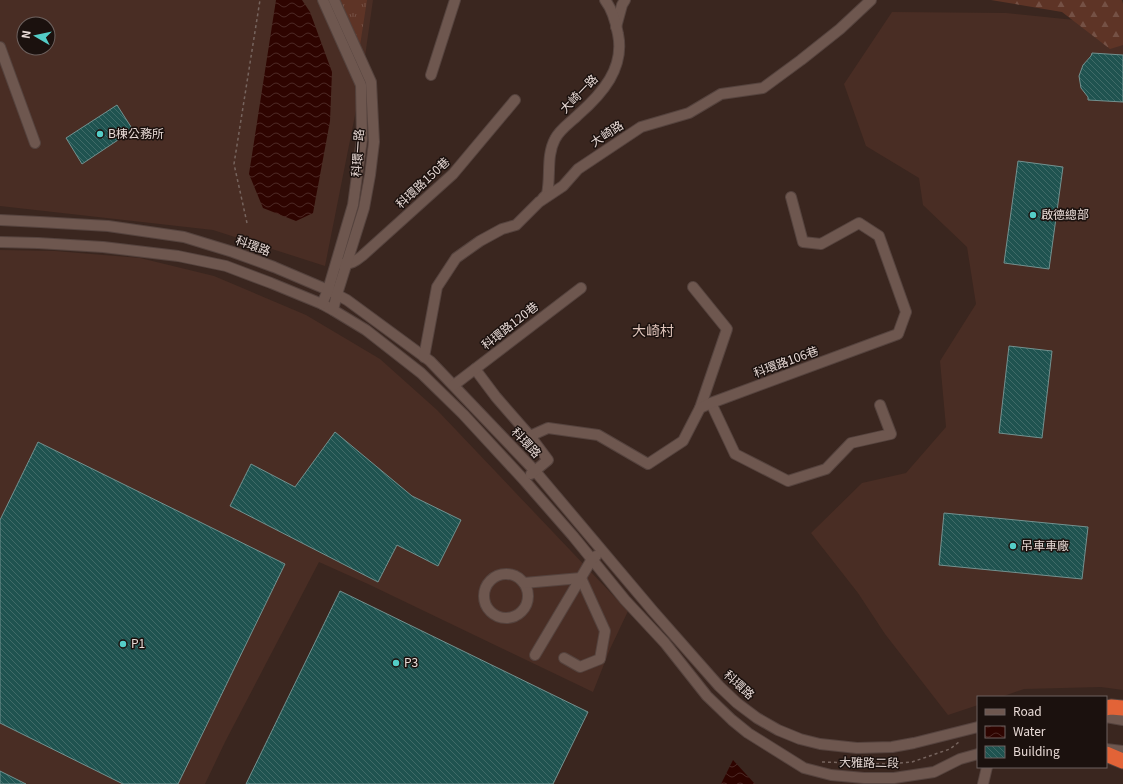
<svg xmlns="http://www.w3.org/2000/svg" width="1123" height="784" viewBox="0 0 1123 784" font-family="Georgia,'Noto Sans TC',serif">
  <defs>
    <pattern id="grass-tufts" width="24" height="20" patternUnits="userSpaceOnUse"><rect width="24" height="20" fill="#5e3426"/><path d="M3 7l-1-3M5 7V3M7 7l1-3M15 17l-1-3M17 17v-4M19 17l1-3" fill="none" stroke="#755145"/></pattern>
    <pattern id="forest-firs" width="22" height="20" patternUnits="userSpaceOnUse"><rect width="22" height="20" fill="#5e3426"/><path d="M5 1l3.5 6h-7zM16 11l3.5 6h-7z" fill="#755145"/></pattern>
    <pattern id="water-waves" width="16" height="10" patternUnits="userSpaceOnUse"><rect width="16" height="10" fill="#2e0400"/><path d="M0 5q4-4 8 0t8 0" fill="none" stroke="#4c2824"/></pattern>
    <pattern id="building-back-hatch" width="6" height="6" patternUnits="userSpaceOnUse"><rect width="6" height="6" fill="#1f5350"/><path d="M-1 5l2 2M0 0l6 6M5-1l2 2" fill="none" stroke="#406b68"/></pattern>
  </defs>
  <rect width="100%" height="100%" fill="#3a261f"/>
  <g fill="#492d24" fill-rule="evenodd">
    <path d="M0,0H373L361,85L325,266L213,230L0,206ZM24,24H48V48H24Z"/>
    <path d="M892,12L1006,13L1123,25V690L1101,687L1024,689L1001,697H978V705L948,715L885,634L858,593L811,533L862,483L906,473L946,427L940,361L976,304L967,247L923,205L919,178L866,146L844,84Z"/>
    <path d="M0,250L55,251L140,258L214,276L306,315L380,359L437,410L628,611L610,649L593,692L368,584L319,562L225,742L205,784H0Z"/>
  </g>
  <path fill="url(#grass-tufts)" d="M337,0H367L359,52Z"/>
  <path fill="url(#forest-firs)" d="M991,0H1122L1123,4V45L1110,49L1062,12Z"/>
  <g fill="url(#water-waves)">
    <path d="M276,0H302L310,12L332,72L330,121L313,213L296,221L263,208L249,174Z"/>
    <path d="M733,760L755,784H721Z"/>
  </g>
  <g fill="url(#building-back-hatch)" stroke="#73918f">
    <path d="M1092,53L1123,55V102L1088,100V97L1081,88L1079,76L1083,65L1091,56Z"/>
    <path d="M117,105L133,130L82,164L66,138Z"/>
    <path d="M1018,161L1063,167L1049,269L1004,263Z"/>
    <path d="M1009,346L1052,351L1042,438L999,433Z"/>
    <path d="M335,432L412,496L461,520L438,566L397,545L378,582L230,506L251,464L295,487Z"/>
    <path d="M38,442L285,564L178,784H123L0,723V520Z"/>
    <path d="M944,513L1088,527L1082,579L939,565Z"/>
    <path d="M340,591L588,712L553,784H246Z"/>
    <path d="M0,771L26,784H0Z"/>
  </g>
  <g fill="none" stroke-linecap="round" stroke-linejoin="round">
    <g stroke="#55433e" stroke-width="12">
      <g id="minor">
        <path d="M616,27L622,5L625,0"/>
        <path d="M0,47L35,143"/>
        <path d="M431,75L455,0"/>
        <path d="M543,198L547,194C551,176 546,156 555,139C560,129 570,123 578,115C602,94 625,68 618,34C616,23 612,9 605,0"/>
        <path d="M0,220L40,222L108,226L184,237L233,252L274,267L328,290L347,300L430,361L535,471L653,611L719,686L737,703L757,718L778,730L800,739L820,744L857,748L892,747L914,743L978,727"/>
        <path d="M0,242L38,243L103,247L178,256L226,266L271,283L322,304L333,310L366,330L421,373L463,414L524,480L573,536L625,600L665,643L707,696L732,720L748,733L804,768L831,775L864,778H894L934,772L960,759L978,754"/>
        <path d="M341,264C350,265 356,261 362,256L453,174L515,100"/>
        <path d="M693,287L727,329L700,408"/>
        <path d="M322,304L328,290L353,205L362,139L361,85L323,0"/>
        <path d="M333,310L337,294L364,208L370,175L374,142L371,82L334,0"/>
        <path d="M424,357L437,287L456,258L480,241L502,229L516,225L539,202L563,186L578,169L641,127L689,113L721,94L763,88L801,60L840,29L871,0"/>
        <path d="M475,369L496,397L530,436"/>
        <path d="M454,385L581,288"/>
        <path d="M711,403L735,454L788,481L826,469L851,443L891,434L880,405"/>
        <path d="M531,474L548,460L530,436L548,428L598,435L648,464L683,441L700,408L711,403L898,334L906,312L879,236L859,223L821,244L803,242L791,197"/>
        <circle cx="506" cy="596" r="22"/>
        <path d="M524,583L581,578L605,631L600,659L580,667L564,658"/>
        <path d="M535,655L592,559L596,556"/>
        <path d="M1106,717L1123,720"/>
        <path d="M1106,749L1123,751"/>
        <path d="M983,784L987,767"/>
      </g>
    </g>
    <g stroke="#55433e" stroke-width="17">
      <g id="highway">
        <path d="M1106,708L1111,707L1123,708"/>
        <path d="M1106,754L1123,761"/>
      </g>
    </g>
    <g stroke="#76645e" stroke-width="1.5" stroke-dasharray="3 3" stroke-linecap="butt">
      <path d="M247,223L234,164L260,0"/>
      <path d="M822,762L888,764L912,762L950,749L959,742"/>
    </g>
    <use href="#minor" stroke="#6e574f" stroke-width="10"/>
    <use href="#highway" stroke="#e26337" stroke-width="15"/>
  </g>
  <g fill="#54cdc7" stroke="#1b110e" stroke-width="1.5">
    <circle cx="100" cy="134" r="4"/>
    <circle cx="1033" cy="215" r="4"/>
    <circle cx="1013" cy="546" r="4"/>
    <circle cx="123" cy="644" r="4"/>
    <circle cx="396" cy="663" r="4"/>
  </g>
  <g text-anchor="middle" stroke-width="3" stroke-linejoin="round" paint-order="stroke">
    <g font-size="12" fill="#e8dad6" stroke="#1b110e">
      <text transform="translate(579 94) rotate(-46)" y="4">大崎一路</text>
      <text transform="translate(607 134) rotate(-33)" y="4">大崎路</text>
      <text transform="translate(358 153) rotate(-86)" y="4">科環一路</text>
      <text transform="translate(423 183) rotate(-43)" y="4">科環路150巷</text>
      <text transform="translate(253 246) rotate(20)" y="4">科環路</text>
      <text transform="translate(510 326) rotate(-38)" y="4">科環路120巷</text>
      <text transform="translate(786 362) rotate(-20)" y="4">科環路106巷</text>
      <text transform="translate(526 443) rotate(47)" y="4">科環路</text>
      <text transform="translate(739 685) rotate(42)" y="4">科環路</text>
      <text transform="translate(869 763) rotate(1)" y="4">大雅路二段</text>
    </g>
    <g font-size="12" fill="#e8dad6" stroke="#1b110e" text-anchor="start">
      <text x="108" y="138">B棟公務所</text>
      <text x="1041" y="219">啟德總部</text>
      <text x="1021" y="550">吊車車廠</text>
      <text x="131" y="648">P1</text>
      <text x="404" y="667">P3</text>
    </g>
    <g font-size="14" fill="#e0c5bb" stroke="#1b110e">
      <text x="653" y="336">大崎村</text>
    </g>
  </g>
  <rect x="977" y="696" width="130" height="72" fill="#1b110e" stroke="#6d615e"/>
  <rect x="985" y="709" width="20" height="6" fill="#6e574f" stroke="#6d615e"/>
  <text x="1013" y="716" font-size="12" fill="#e8dad6">Road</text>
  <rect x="985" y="726" width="20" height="12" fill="url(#water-waves)" stroke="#6d615e"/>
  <text x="1013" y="736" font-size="12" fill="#e8dad6">Water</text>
  <rect x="985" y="746" width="20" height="12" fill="url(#building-back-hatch)" stroke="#6d615e"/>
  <text x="1013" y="756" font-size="12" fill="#e8dad6">Building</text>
  <g transform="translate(36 36) rotate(279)"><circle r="19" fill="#1b110e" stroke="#6d615e"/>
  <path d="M0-3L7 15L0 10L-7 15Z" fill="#54cdc7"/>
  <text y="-6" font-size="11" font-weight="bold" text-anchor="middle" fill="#e8dad6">N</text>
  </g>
</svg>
